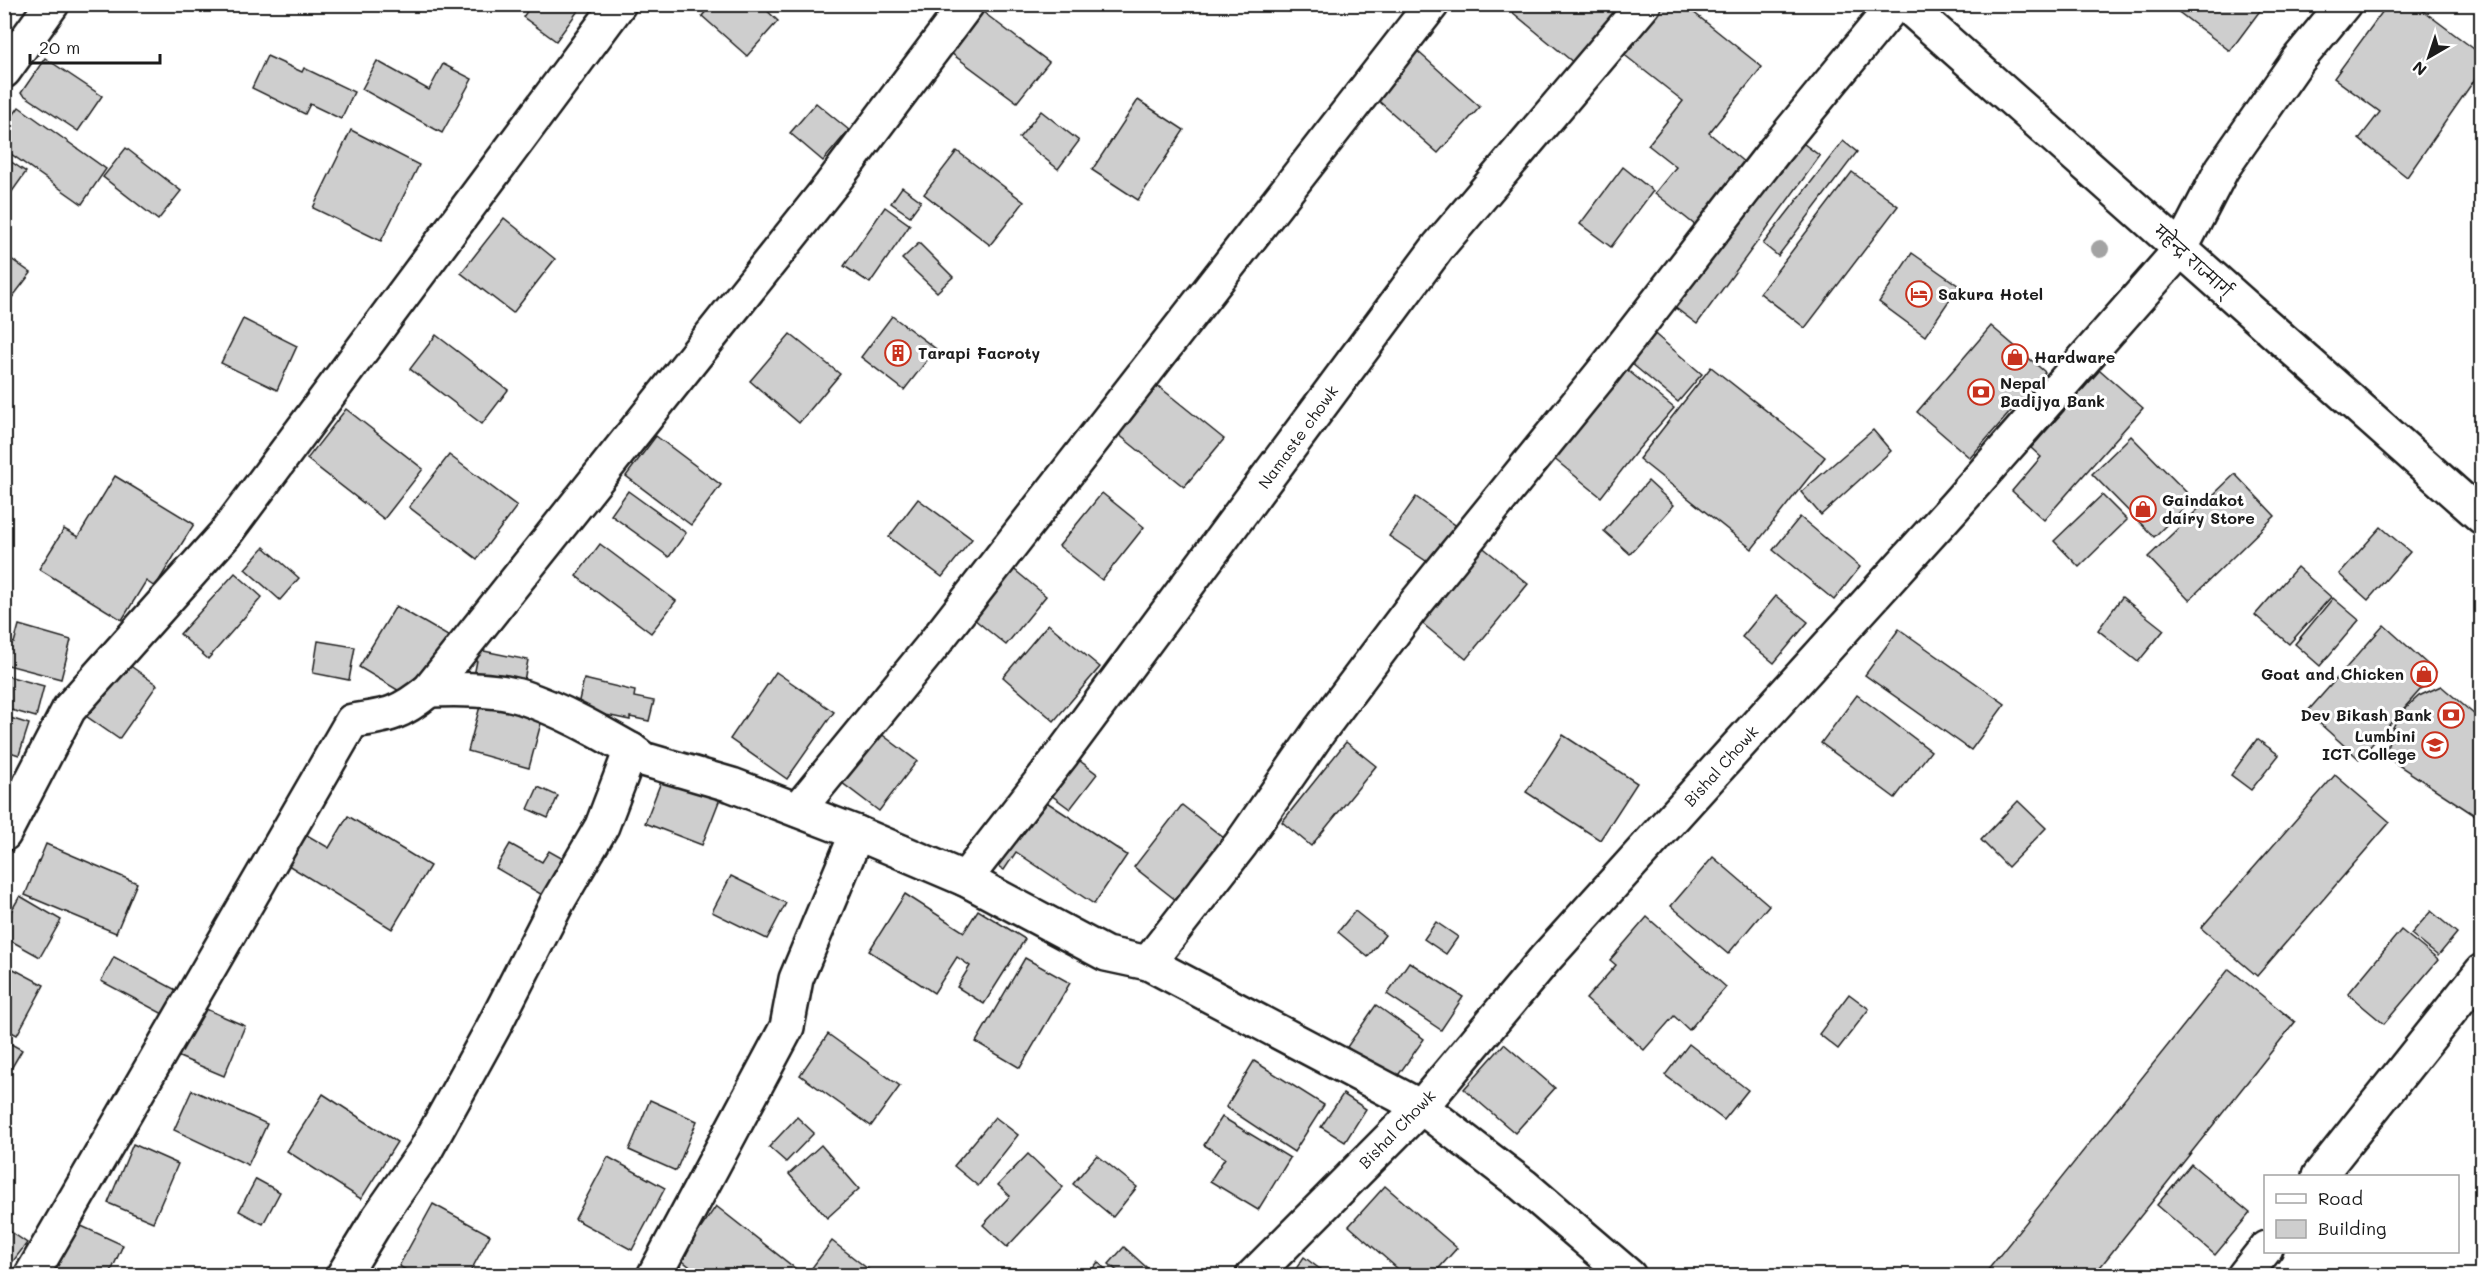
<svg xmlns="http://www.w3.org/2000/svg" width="2486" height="1280" viewBox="0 0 2486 1280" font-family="Mali,'Playpen Sans Deva',sans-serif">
  <rect width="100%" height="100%" fill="#fff"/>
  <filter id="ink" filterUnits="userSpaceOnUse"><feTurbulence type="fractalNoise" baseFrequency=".0167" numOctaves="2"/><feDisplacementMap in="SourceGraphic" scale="12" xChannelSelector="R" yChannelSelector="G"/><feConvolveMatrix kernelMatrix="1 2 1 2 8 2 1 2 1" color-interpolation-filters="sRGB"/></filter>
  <g filter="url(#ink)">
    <g fill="#cecece" stroke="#1c1c1c" stroke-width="1.5">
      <path d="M532,4H583L556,41L523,17Z"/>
      <path d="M712,4H760L778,21L747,56L702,16Z"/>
      <path d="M1518,4H1622L1574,63L1512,12Z"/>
      <path d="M1661,4H1683L1762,67L1709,133L1745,163L1695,225L1655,193L1676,167L1648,145L1683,101L1622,53Z"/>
      <path d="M2168,4H2265L2230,51Z"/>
      <path d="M2388,4H2414L2482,55V69L2407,177L2359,139L2380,112L2334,78Z"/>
      <path d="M983,12L1049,62L1017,102L951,53Z"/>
      <path d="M1415,49L1480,107L1438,153L1373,96Z"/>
      <path d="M267,56L302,72L304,68L354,92L341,119L310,104L305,114L252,88Z"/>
      <path d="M45,58L102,96L78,131L21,93Z"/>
      <path d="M377,61L429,90L443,64L472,79L442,133L362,89Z"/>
      <path d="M1138,100L1184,130L1138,200L1092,170Z"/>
      <path d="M816,103L849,130L823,161L790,133Z"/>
      <path d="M19,107L106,169L82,204L4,149V128Z"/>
      <path d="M1041,111L1079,141L1058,169L1019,138Z"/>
      <path d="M351,130L419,165L381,241L313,208Z"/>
      <path d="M1796,138L1820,156L1697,324L1673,306Z"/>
      <path d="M1843,141L1857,152L1778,256L1763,244Z"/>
      <path d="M126,148L181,191L158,220L103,177Z"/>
      <path d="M957,151L1024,202L990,245L924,194Z"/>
      <path d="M4,157L26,172L4,203Z"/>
      <path d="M1623,167L1653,191L1611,247L1580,224Z"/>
      <path d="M1852,172L1898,206L1805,328L1760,293Z"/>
      <path d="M902,187L921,201L910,216L891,203Z"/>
      <path d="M885,207L910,225L870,283L844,266Z"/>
      <path d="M504,218L555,259L513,313L461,273Z"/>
      <path d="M919,243L953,277L937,292L902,259Z"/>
      <path d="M1912,253L1959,286L1925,336L1879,302Z"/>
      <path d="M4,254L31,273L4,308Z"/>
      <path d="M892,316L936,349L904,390L861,357Z"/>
      <path d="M243,319L297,346L277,390L221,363Z"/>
      <path d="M1991,326L2045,372L1970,458L1917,412Z"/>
      <path d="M1650,330L1702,374L1678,402L1626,359Z"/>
      <path d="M790,334L840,374L799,423L750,381Z"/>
      <path d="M436,335L508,390L482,424L410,369Z"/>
      <path d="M1620,364L1674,408L1636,452L1601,497L1547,453Z"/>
      <path d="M1711,367L1825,457L1752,549L1639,459Z"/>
      <path d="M2100,370L2143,408L2044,520L2012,491L2041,457L2031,448Z"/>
      <path d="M1157,385L1224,439L1184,487L1118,434Z"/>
      <path d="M346,409L423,469L384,519L307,459Z"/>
      <path d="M1873,430L1891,451L1821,515L1801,492Z"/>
      <path d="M656,436L721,485L691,525L626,476Z"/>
      <path d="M2131,436L2193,499L2154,537L2092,474Z"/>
      <path d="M449,455L517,506L477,559L409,507Z"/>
      <path d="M2235,474L2275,516L2189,600L2148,557Z"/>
      <path d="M115,476L194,524L155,587L146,581L122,620L39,569L64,529L78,537Z"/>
      <path d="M1648,481L1674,505L1630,554L1604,531Z"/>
      <path d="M628,491L686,533L669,557L611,515Z"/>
      <path d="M1102,493L1144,527L1102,580L1059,546Z"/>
      <path d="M2102,495L2127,520L2079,567L2054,541Z"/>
      <path d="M1416,497L1458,527L1432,565L1389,536Z"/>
      <path d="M918,499L972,539L942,577L889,537Z"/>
      <path d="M1800,517L1860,567L1834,600L1773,550Z"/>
      <path d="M2381,527L2410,552L2368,600L2339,574Z"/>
      <path d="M600,544L676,601L651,633L576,576Z"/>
      <path d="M1480,545L1528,584L1466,659L1418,620Z"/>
      <path d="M264,547L299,578L280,600L245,569Z"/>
      <path d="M1010,566L1046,596L1006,645L969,615Z"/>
      <path d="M2297,567L2331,597L2289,644L2255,615Z"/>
      <path d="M235,573L262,597L208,659L180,634Z"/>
      <path d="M1776,596L1808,622L1774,663L1742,637Z"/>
      <path d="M2122,597L2164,630L2138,662L2098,630Z"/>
      <path d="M2333,598L2359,620L2320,666L2295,644Z"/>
      <path d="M396,606L448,636L411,698L359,667Z"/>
      <path d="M1048,624L1100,667L1054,721L1003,677Z"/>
      <path d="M19,625L71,640L61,679L4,664V640L14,643Z"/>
      <path d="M2384,625L2436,672L2359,759L2307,712Z"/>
      <path d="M1899,629L2005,704L1971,750L1865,675Z"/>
      <path d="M318,641L355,647L349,680L313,673Z"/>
      <path d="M479,650L528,660L522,691L473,681Z"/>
      <path d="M125,662L157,685L119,739L86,716Z"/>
      <path d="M776,672L834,712L787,779L730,739Z"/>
      <path d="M4,675L44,686L36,717L4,708Z"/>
      <path d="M584,679L635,691L634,697L654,701L649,721L630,717V720L577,709Z"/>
      <path d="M2441,686L2482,721V820L2386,757L2390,733L2401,712L2419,696Z"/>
      <path d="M483,695L544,712L529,768L468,751Z"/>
      <path d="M1857,695L1931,751L1895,798L1821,743Z"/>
      <path d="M4,716L29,724L19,755L4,750Z"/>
      <path d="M876,730L917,761L879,811L837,779Z"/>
      <path d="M1563,735L1637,783L1600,840L1526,792Z"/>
      <path d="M2257,739L2279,755L2251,790L2231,775Z"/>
      <path d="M1346,742L1376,766L1311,846L1282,822Z"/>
      <path d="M1071,754L1097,774L1070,809L1043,789Z"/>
      <path d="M666,769L723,791L702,845L645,823Z"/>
      <path d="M2335,775L2390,822L2257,976L2201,928Z"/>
      <path d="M538,787L558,796L548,818L528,809Z"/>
      <path d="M1036,795L1127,855L1094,904L1016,852L1004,870L992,862Z"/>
      <path d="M2018,801L2046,828L2008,867L1981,840Z"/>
      <path d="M1182,805L1225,839L1177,901L1134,867Z"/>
      <path d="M348,816L430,866L392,929L288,865L307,835L329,848Z"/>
      <path d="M46,844L137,883L116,933L25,895Z"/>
      <path d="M510,844L542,862L549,851L565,860L544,896L496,868Z"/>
      <path d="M1713,857L1769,905L1728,954L1671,906Z"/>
      <path d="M731,876L786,903L767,939L712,912Z"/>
      <path d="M905,894L964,932L978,910L1025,939L984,1004L957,987L970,966L957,957L934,993L869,951Z"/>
      <path d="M20,896L61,920L40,957L4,937V923Z"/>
      <path d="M1355,911L1385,935L1368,957L1338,932Z"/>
      <path d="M2431,911L2457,933L2438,956L2411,934Z"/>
      <path d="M1647,917L1726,987L1689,1030L1674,1016L1644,1050L1586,999L1616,965L1610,960Z"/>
      <path d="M1436,922L1458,937L1446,954L1424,939Z"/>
      <path d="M2401,930L2438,960L2384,1024L2348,994Z"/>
      <path d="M114,957L176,990L163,1014L101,981Z"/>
      <path d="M1025,958L1070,983L1020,1068L976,1042Z"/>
      <path d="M1409,962L1463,997L1441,1030L1387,994Z"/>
      <path d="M4,964L44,985L17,1035L4,1028Z"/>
      <path d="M2229,969L2295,1022L2093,1276H1983Z"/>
      <path d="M1849,994L1869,1009L1838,1049L1819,1034Z"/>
      <path d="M1376,1005L1424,1039L1394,1081L1347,1047Z"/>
      <path d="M199,1006L245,1026L224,1076L177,1056Z"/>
      <path d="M828,1034L900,1086L871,1126L800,1075Z"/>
      <path d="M4,1040L22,1050L8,1074L4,1072Z"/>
      <path d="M1504,1044L1555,1088L1515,1133L1464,1089Z"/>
      <path d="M1689,1044L1748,1090L1724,1120L1665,1075Z"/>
      <path d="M1254,1061L1324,1105L1294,1152L1226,1107Z"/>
      <path d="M192,1090L267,1124L248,1165L174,1130Z"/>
      <path d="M323,1094L397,1142L361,1199L287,1151Z"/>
      <path d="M1343,1094L1366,1109L1345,1142L1321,1127Z"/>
      <path d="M650,1100L697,1121L676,1171L629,1150Z"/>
      <path d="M797,1117L814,1133L786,1162L769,1147Z"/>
      <path d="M995,1117L1018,1135L978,1186L954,1166Z"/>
      <path d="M1222,1117L1290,1158L1258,1210L1210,1181L1225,1158L1204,1145Z"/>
      <path d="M133,1144L178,1164L153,1222L108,1203Z"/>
      <path d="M821,1145L859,1189L827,1218L789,1174Z"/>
      <path d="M1028,1154L1063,1187L1007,1247L983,1225L1010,1196L998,1185Z"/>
      <path d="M1097,1155L1137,1187L1113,1217L1073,1184Z"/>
      <path d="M608,1157L665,1188L632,1250L575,1219Z"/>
      <path d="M2191,1164L2250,1213L2215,1255L2157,1205Z"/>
      <path d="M256,1179L280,1192L263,1224L239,1211Z"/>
      <path d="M1385,1186L1457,1248L1432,1276H1406L1349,1226Z"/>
      <path d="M433,1204L490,1235L468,1276H416L399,1266Z"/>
      <path d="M716,1206L805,1276H702L680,1259Z"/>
      <path d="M77,1224L123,1245L109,1276H60L54,1273Z"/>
      <path d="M4,1227L27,1243L4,1273Z"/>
      <path d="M832,1241L877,1276H820L811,1269Z"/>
      <path d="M1124,1247L1156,1276H1123L1109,1264Z"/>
      <path d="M1304,1257L1329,1276H1291Z"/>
      <path d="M1098,1262L1112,1276H1087Z"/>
    </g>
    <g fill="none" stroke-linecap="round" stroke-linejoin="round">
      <g stroke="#1c1c1c" stroke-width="38">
        <g id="minor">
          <path d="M4,71L52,4"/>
          <path d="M429,690C456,689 497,689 522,697C561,710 596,730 631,750"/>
          <path d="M798,810L933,645L1432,4"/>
          <path d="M4,834L69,709L225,534L619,4"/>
          <path d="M965,879L1063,753L1438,247L1644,4"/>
          <path d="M1148,963L1241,844L1320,730L1411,609L1603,372L1776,149L1895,4"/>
          <path d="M2319,1176L2482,971"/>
          <path d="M31,1276L352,721C388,716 400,714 429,690L831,185L967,4"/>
          <path d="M343,1276L379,1217L425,1151L494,1026L557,903L602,826L631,750L643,759L732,785L857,833L965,879L1106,954L1148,963L1421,1107L1523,1185L1629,1276"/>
          <path d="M654,1276L787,1027L796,979L857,833"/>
          <path d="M1253,1276L1421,1107L1545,959L1955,506L2180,250L2222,169L2298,60L2344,4"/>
          <path d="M2244,1276L2266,1248"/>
        </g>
      </g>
      <g stroke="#1c1c1c" stroke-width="38">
        <path id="trunk" d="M1905,4L2482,517"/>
      </g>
      <use href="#minor" stroke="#fff" stroke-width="33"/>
      <use href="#trunk" stroke="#fff" stroke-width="33"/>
    </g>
    <circle fill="#a3a3a3" cx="2100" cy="249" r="9"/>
  </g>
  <defs>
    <g id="hotel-ring" transform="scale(1.35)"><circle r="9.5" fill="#fff" stroke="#c8321e" stroke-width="1.5"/><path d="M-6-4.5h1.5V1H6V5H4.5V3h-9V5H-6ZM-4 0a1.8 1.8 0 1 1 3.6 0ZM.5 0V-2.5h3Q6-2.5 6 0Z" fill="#c8321e"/></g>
    <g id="building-ring" transform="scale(1.35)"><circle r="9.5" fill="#fff" stroke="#c8321e" stroke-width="1.5"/><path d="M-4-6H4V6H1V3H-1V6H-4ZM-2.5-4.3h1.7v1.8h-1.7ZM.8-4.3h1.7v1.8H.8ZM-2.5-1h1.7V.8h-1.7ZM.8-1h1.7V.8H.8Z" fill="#c8321e"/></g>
    <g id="shop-ring" transform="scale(1.35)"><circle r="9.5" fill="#fff" stroke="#c8321e" stroke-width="1.5"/><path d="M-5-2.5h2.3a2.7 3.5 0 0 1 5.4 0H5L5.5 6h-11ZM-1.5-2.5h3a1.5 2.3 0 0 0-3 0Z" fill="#c8321e"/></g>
    <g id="bank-ring" transform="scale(1.35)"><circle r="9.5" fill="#fff" stroke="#c8321e" stroke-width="1.5"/><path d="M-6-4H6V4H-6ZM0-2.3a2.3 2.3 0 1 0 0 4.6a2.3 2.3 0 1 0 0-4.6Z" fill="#c8321e"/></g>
    <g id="university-ring" transform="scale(1.35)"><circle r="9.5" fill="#fff" stroke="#c8321e" stroke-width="1.5"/><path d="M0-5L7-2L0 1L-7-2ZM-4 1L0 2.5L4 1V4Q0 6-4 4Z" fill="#c8321e"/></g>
  </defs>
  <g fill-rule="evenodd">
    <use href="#hotel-ring" x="1919" y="294"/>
    <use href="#building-ring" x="898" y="353"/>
    <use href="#shop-ring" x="2015" y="357"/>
    <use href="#bank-ring" x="1981" y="392"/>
    <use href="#shop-ring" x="2143" y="509"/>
    <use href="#shop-ring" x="2424" y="674"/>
    <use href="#bank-ring" x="2451" y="715"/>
    <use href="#university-ring" x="2435" y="745"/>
  </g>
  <g text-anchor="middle" stroke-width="6" stroke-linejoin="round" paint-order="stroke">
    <g font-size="16" fill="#1c1c1c" stroke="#fff">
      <text transform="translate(2193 261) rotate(42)" y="6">महेन्द्र राज्मार्ग्</text>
      <text transform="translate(1298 437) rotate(-54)" y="6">Namaste chowk</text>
      <text transform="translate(1721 766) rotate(-48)" y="6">Bishal Chowk</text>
      <text transform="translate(1397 1129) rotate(-46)" y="6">Bishal Chowk</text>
    </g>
    <g font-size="16" font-weight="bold" fill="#1c1c1c" stroke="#fff" text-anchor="start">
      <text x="1938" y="300">Sakura Hotel</text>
      <text x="918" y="359">Tarapi Facroty</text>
      <text x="2034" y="363">Hardware</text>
      <text x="2000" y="389">Nepal<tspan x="2000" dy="18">Badijya Bank</tspan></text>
      <text x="2162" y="506">Gaindakot<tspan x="2162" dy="18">dairy Store</tspan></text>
      <text x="2404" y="680" text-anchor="end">Goat and Chicken</text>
      <text x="2432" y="721" text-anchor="end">Dev Bikash Bank</text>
      <text x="2416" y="742" text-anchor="end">Lumbini<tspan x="2416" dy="18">ICT College</tspan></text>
    </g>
  </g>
  <rect width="2486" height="1280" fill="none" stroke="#fff" stroke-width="24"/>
  <rect x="12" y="12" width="2462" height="1256" fill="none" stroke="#1c1c1c" stroke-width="2" filter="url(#ink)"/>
  <rect x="2264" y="1175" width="195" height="78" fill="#ffffff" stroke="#a4a4a4" stroke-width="1.5"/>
  <rect x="2276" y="1194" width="30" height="9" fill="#ffffff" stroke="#a4a4a4" stroke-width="1.5"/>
  <text x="2318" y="1205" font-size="18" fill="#1c1c1c">Road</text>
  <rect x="2276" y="1220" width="30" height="18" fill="#cecece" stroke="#a4a4a4" stroke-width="1.5"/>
  <text x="2318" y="1235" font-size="18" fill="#1c1c1c">Building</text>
  <g transform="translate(2429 57) rotate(219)" stroke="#ffffff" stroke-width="4.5" paint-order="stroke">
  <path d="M0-4.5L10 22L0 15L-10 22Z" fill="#1c1c1c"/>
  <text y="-9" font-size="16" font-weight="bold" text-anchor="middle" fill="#1c1c1c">N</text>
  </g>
  <path d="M30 54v9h130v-9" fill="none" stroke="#1c1c1c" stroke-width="3"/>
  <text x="39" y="54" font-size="18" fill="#1c1c1c" stroke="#ffffff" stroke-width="4.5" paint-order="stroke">20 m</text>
</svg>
